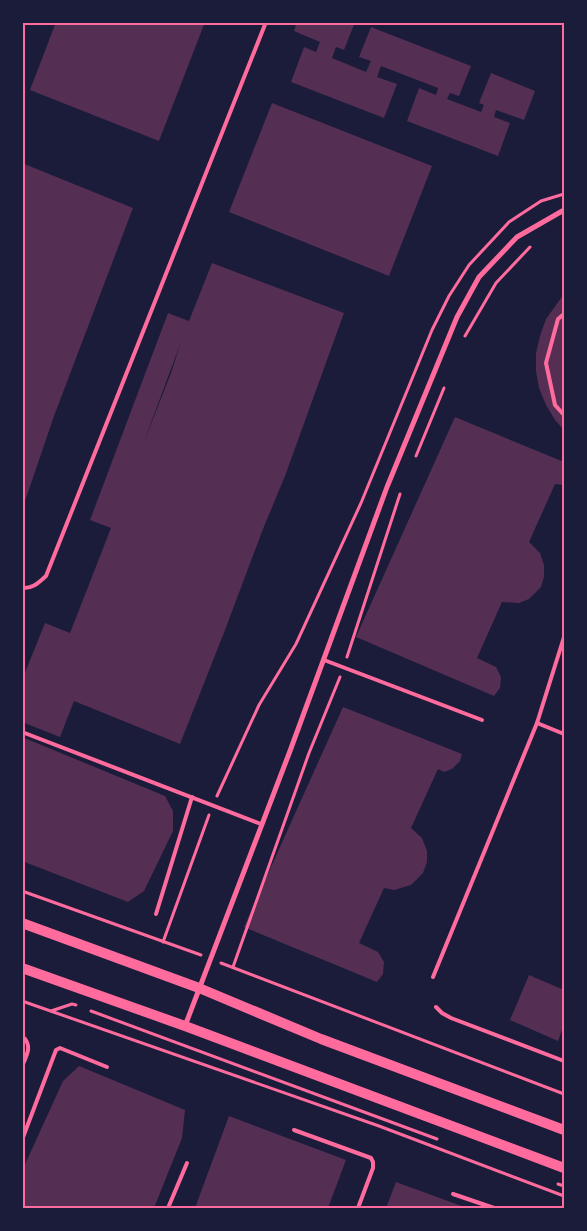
<svg xmlns="http://www.w3.org/2000/svg" width="587" height="1231" viewBox="0 0 587 1231" font-family="'Source Sans 3',sans-serif">
  <rect width="100%" height="100%" fill="#1b1b3a"/>
  <g fill="#542f53" fill-rule="evenodd">
    <path d="M56,22H205L159,141L30,90Z"/>
    <path d="M297,22H355L344,50L336,47L332,58L366,72L371,61L359,57L371,27L471,66L459,96L450,93L447,99L481,112L484,105L479,103L491,73L535,91L524,120L496,110L494,117L510,123L498,156L407,121L419,88L436,95L438,88L381,66L377,77L397,84L384,118L291,82L304,47L316,52L320,42L294,31Z"/>
    <path d="M272,103L432,166L389,276L229,212Z"/>
    <path d="M22,163L133,208L54,416L23,507Z"/>
    <path d="M212,263L344,313L285,476L263,529L225,630L180,744L74,701L60,737L22,722V680L45,623L70,633L111,528L90,520L168,313L189,321ZM181,342L171,373L142,447Z"/>
    <path d="M564,294V430L555,420L546,405L539,388L536,371V353L540,336L546,319Z"/>
    <path d="M455,417L564,462V485L555,484L529,542L540,553L544,565V577L541,587L529,599L519,603L502,602L477,658L496,667L501,677L500,688L494,696L356,637Z"/>
    <path d="M343,707L462,754L460,761L452,769L444,772L438,769L411,828L422,838L427,851V862L423,873L411,885L394,890L384,888L359,943L378,952L384,962L383,974L377,982L244,927Z"/>
    <path d="M22,737L165,796L173,811V831L144,891L128,902L22,861Z"/>
    <path d="M529,975L564,990V1024L558,1041L510,1020Z"/>
    <path d="M79,1066L185,1110L182,1138L154,1208H22V1171L63,1081Z"/>
    <path d="M229,1116L346,1160L328,1208H195Z"/>
    <path d="M396,1182L467,1208H386Z"/>
  </g>
  <g fill="none" stroke-linecap="round" stroke-linejoin="round">
    <g stroke="#ff6b9d" stroke-width="3">
      <path d="M465,336L496,283L530,247"/>
      <path d="M416,456L444,388"/>
      <path d="M347,657L400,494"/>
      <path d="M217,796L259,705L296,644L361,503L432,330L449,296L469,265L509,222L541,201L564,194"/>
      <path d="M22,891L201,955"/>
      <path d="M163,942L209,815"/>
      <path d="M221,963L564,1094"/>
      <path d="M233,967L309,753L340,677"/>
      <path d="M22,1001L379,1126L564,1196"/>
      <path d="M51,1011L72,1004L76,1005"/>
      <path d="M91,1011L437,1139"/>
      <path d="M558,1184L564,1186"/>
    </g>
    <g stroke="#ff6b9d" stroke-width="4">
      <path d="M564,314L558,319L546,363L555,405L564,415"/>
      <path d="M22,588C33,589 39,582 46,576L266,22"/>
      <path d="M324,660L482,720"/>
      <path d="M537,723L564,734"/>
      <path d="M22,732L261,824"/>
      <path d="M156,914L192,797"/>
      <path d="M433,977L537,723L564,637"/>
      <path d="M436,1007L442,1013L451,1018L564,1061"/>
      <path d="M22,1036C33,1045 27,1055 22,1066"/>
      <path d="M294,1130L371,1158L373,1162V1168L358,1208"/>
      <path d="M22,1140L56,1050L60,1048L107,1067"/>
      <path d="M453,1194L494,1208"/>
      <path d="M168,1208L187,1163"/>
    </g>
    <path stroke="#ff6b9d" stroke-width="5" d="M185,1026L290,751L387,487L457,317L479,277L517,237L564,210"/>
    <g stroke="#ff6b9d" stroke-width="10">
      <path d="M22,923L199,988L321,1039L564,1130"/>
      <path d="M22,968L185,1026L564,1168"/>
    </g>
  </g>
  <rect width="587" height="1231" fill="none" stroke="#1b1b3a" stroke-width="48"/>
  <rect x="24" y="24" width="539" height="1183" fill="none" stroke="#ff6b9d" stroke-width="2"/>
</svg>
